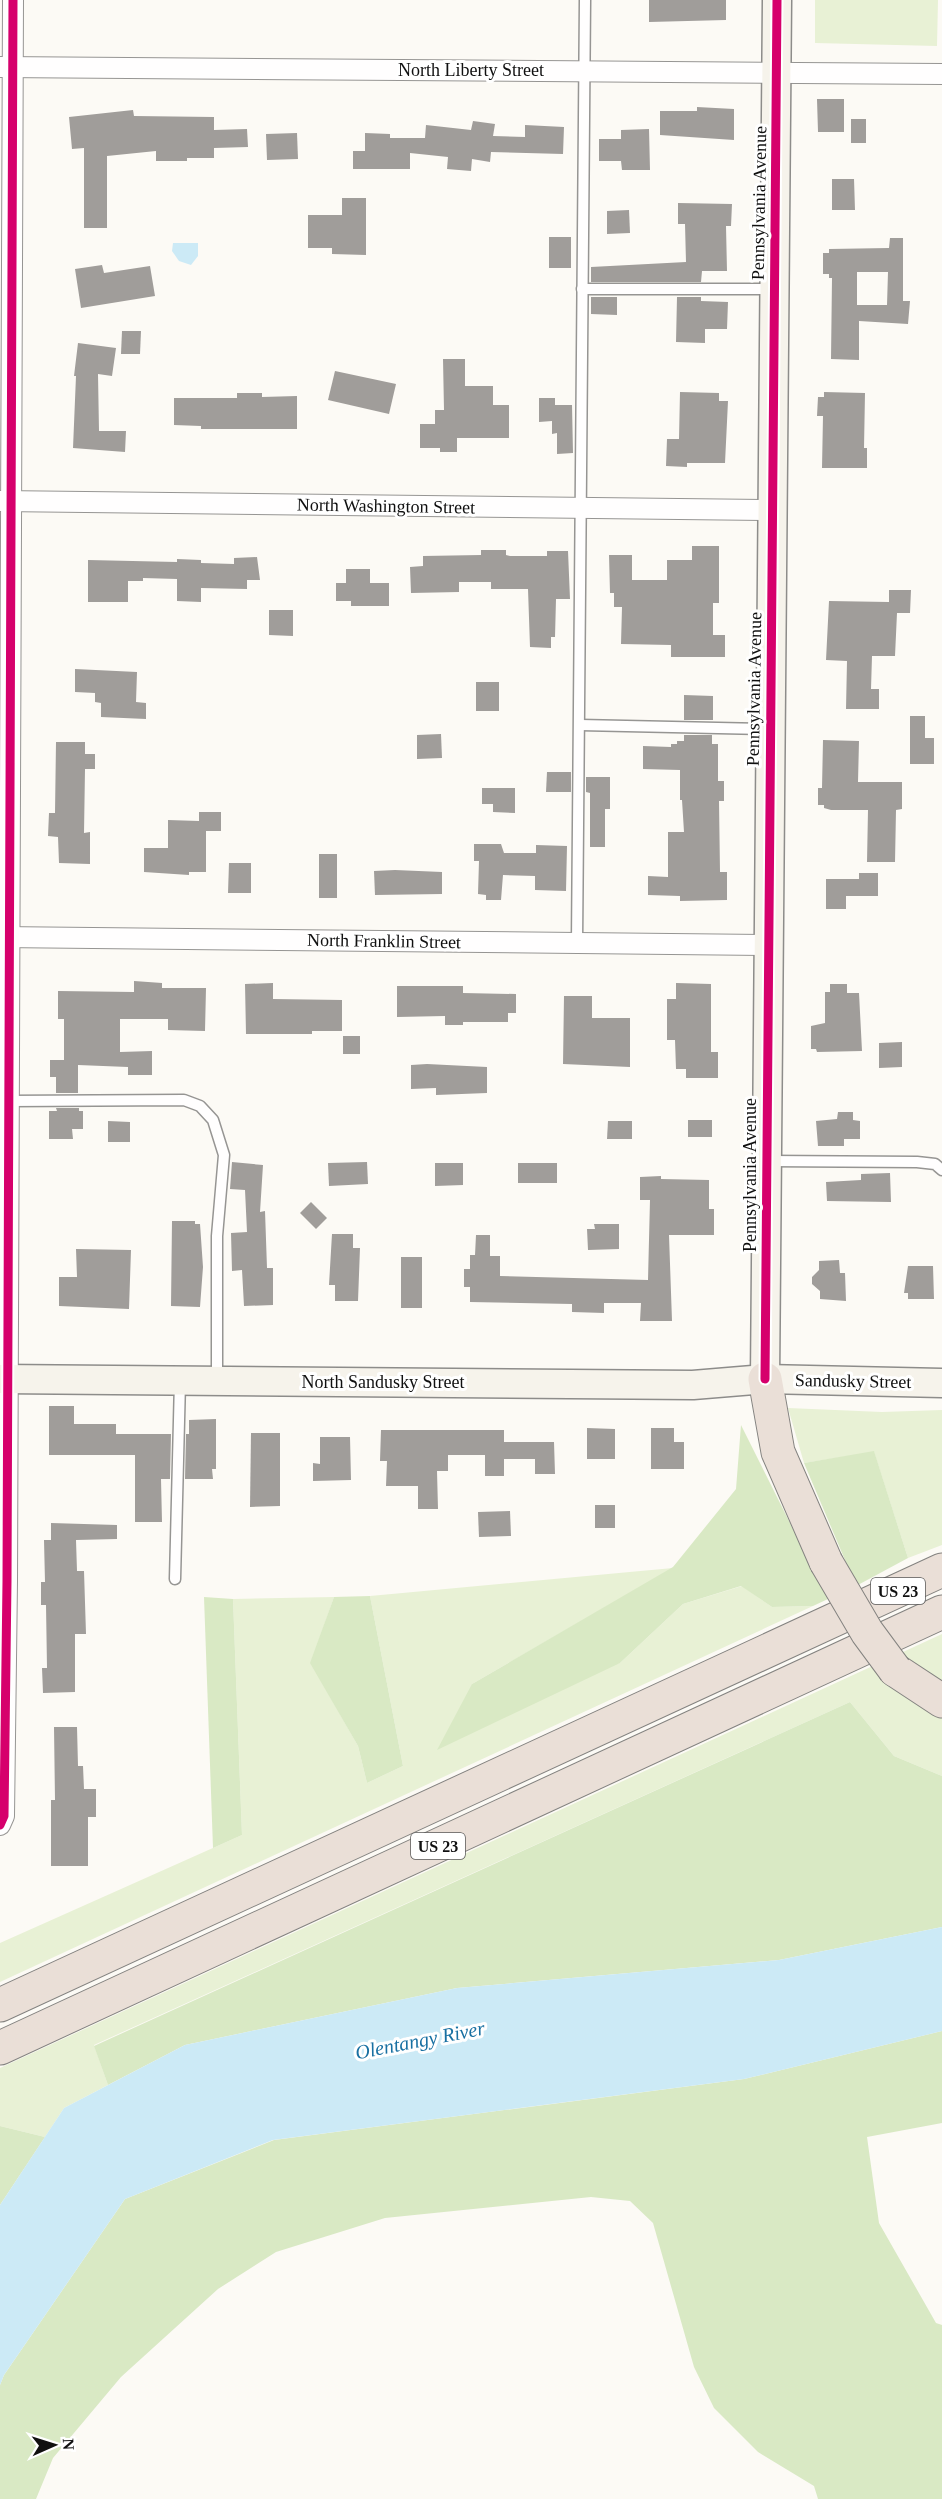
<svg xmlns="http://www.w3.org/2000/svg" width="942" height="2499" viewBox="0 0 942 2499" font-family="'Times New Roman',serif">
  <rect width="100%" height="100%" fill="#fcfaf5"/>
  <g fill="#e8f1d5">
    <path d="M815,0H938L937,46L815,43Z"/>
    <path d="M788,1408L882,1412L942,1410V1545L908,1558L874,1452L804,1463Z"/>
    <path d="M673,1568L472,1684L620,1663L683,1604L742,1586L772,1607L813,1606L0,1982V1943L242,1835L233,1599L334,1597L311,1663L358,1746L367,1783L403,1766L370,1596Z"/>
    <path d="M942,1634V1687L909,1659L876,1670L942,1717V1776L894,1756L850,1702L94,2045L108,2085L64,2108L45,2137L0,2126V2068Z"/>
  </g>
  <g fill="#d9e9c4">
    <path d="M741,1425L828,1599L813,1606L772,1607L741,1586L683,1604L620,1663L437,1750L472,1684L673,1567L736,1489Z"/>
    <path d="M874,1451L908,1558L856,1586L804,1463Z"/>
    <path d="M370,1596L403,1766L367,1783L358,1746L310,1663L334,1597Z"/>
    <path d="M204,1597L233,1599L242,1835L213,1848Z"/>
    <path d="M850,1702L894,1756L942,1776V1927L779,1960L457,1988L185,2045L108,2085L94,2046Z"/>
    <path d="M942,2031V2123L867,2137L879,2223L936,2323L942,2325V2499H818L814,2486L758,2452L714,2408L694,2367L653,2223L630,2201L591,2197L385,2218L276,2252L218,2289L121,2377L53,2458L36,2499H0V2385L4,2375L125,2199L274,2140L744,2079Z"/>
    <path d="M0,2126L45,2137L0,2205Z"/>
  </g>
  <g fill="#cceaf6">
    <path d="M173,243H198V256L191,265L179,261L172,251Z"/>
    <path d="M942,1927V2031L744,2079L273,2140L125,2199L4,2375L0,2385V2205L64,2108L185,2045L457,1988L779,1960Z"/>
  </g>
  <g fill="#a09d9a" fill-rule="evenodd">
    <path d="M649,0H726V20L649,22Z"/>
    <path d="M817,99H844V132H818Z"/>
    <path d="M697,107L734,109V140L660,135V111H697Z"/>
    <path d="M133,110L134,116L214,117V130L247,129L248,147L214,148V158H187V161H156V151L107,156V228H84V148L72,149L69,117Z"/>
    <rect x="851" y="119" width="15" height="24"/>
    <path d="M473,121L495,124L493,136L525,137V125L564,127L563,154L491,152L490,162L472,159L471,171L447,169L448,157L410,153V169H353V151H365V133L390,134V138H425L426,125L471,130Z"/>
    <path d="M649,129L650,170H622L621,161H599V139H621V130Z"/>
    <path d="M297,133L298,159L267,160L266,134Z"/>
    <path d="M832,179H854L855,210H832Z"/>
    <path d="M342,198H366V255L332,254V248H308V215H342Z"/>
    <path d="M678,203L732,204L731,226H726L727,271H702L701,282H591V267L686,262L685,224H678Z"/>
    <path d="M629,210L630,233L607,234V211Z"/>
    <rect x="549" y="237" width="22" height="31"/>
    <path d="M890,238H903V301H910L908,324L859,321V360L831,359L832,278H829V274H823V253H829V249L889,248ZM857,272H888L887,305H857Z"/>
    <path d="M102,265L104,273L150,266L155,296L81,308L75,269Z"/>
    <path d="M591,297H617V315L591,314Z"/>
    <path d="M677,297H701V301L728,302L727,329H705V343L676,342Z"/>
    <path d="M122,331H141L140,354H121Z"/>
    <path d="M78,343L116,348L112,376L98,374L99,431H126L125,452L73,448L76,376H74Z"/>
    <path d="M443,359H465V386H493V405H509V438H457V452H440V448H420V424H435V410H444Z"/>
    <path d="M335,371L396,384L389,414L328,400Z"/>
    <path d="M680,392L719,393V401H728L725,463H687V467L666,466L667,439H679Z"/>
    <path d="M824,392L865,393L864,448H867V468H822L823,416H817L818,397H824Z"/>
    <path d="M237,393H262V397L297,396V429H201V426L174,425V398H237Z"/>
    <path d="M539,398H555V405H572L573,453L557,454V433L552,434V421L539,422Z"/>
    <path d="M692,546H719V603H713V635H725V657H671V645L621,644L622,607H614V593H610L609,555H632V580H667V560H692Z"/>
    <path d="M481,550H506V555L510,556H547V551H568L570,599H556L555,637H551V648L530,647L528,589H491V582H459V592L411,593L410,567L423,566V556L481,555Z"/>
    <path d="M257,557L260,580H247V589L201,588V602L177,601V579L143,578V581H128V602H88V560L177,562V559L201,560V563L234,564V558Z"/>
    <path d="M346,569H370V583H389V606H351V601H336V583H346Z"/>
    <path d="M889,590H911L910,613H897L895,656H872L871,689H879V709H846L847,661L826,660L829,601L889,602Z"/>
    <path d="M269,610H293V636L269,635Z"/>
    <path d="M75,669L137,672L136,702L146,703V719L101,717V703L95,702V693L75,692Z"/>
    <rect x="476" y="682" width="23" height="29"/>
    <path d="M684,695L713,696V720H684Z"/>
    <path d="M910,716H925V738H934V764H910Z"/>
    <path d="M441,734L442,758L417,759V735Z"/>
    <path d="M684,735H712V744H718V781H724V801H719L720,872H727V900L680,901V896L648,895V876L668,877V832H684L682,800H680V770L643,769V746L671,747V744H677V741H684Z"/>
    <path d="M823,740L859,741L858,782H902V809L896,810L895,862H867L868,810H831L824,808V805H818V788H822Z"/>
    <path d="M56,742H85V754H95V769H85L84,833L90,832V864L59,863L58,837L48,836L49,813H55Z"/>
    <path d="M547,772H571V792H546Z"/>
    <path d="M586,777H610V809H605V847H590V793L586,792Z"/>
    <path d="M482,788H515V813L493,812V804H482Z"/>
    <path d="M199,812H221V831H206V872H189V875L144,872V848H168V820L199,821Z"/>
    <path d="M474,844H501L504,853H536V845L567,846L566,891L535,890V876L503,875L501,900H486V895L478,894L479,861H474Z"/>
    <rect x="319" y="854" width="18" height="44"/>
    <path d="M229,863H251V893H228Z"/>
    <path d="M395,870L442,872V894L375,895L374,871Z"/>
    <path d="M859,873H878V896H846V909H826V879H859Z"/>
    <path d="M134,981L162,983V988H206L205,1031L168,1030V1019H120V1052L152,1051V1075H128V1067L78,1065V1093H56V1077H50V1060H64V1019H58V991L134,992Z"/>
    <path d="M273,983V999L342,1000V1031H312V1034H246L245,984Z"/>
    <path d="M676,983L711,984V1052H718V1078H686V1069H676L675,1040H667V999H676Z"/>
    <path d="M830,984H847V993H859L862,1051L817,1052L816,1049H811V1026L825,1023V992H830Z"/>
    <path d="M397,986H463V993L516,994V1013H508V1022H463V1025H445V1016L397,1017Z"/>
    <path d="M564,996H592V1018H630V1067L563,1064Z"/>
    <rect x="343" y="1036" width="17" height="18"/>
    <path d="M902,1042V1067L879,1068V1043Z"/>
    <path d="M427,1064L487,1067V1093L436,1095V1088L411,1089V1065Z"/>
    <path d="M56,1108H79V1111H83V1129H72L73,1139H49V1111H57Z"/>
    <path d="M838,1112H853V1120L860,1121V1139H844V1146H818L816,1121L837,1119Z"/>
    <rect x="688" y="1120" width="24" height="17"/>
    <path d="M108,1121L130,1122V1142H108Z"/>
    <path d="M608,1121H632V1139H607Z"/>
    <path d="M232,1162L263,1165L260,1212L265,1211L267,1268H273V1305L244,1306L242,1270L232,1271L231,1233L247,1232L245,1190L230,1189Z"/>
    <path d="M367,1162L368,1184L329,1186L328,1163Z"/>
    <path d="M435,1163H463V1185L435,1186Z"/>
    <rect x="518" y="1163" width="39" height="20"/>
    <path d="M890,1173L891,1202L827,1201L826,1182L861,1180V1174Z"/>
    <path d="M661,1176V1179L709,1180V1209H714V1235H669L672,1321H640L641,1303H604V1313L572,1312V1304L470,1302V1287H464V1269H470V1255H475L476,1235H490V1256H500V1276L648,1280L650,1200H640V1177Z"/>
    <path d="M311,1202L327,1218L316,1229L300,1213Z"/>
    <path d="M172,1221H195V1224H200L203,1267L200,1307L171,1306Z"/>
    <path d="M594,1224H619V1249L588,1250L587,1229H595Z"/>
    <path d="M332,1234H353V1248H360L358,1301H335V1285H329Z"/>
    <path d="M76,1249L131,1250L129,1309L59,1306V1277H77Z"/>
    <rect x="401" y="1257" width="21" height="51"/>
    <path d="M839,1260L840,1273H845L846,1301L820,1299V1291L812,1284V1277L819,1270V1261Z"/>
    <path d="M908,1266H933L934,1299H908V1293H904Z"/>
    <path d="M49,1406H74V1424H116V1434H171L170,1479H161L162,1522H135V1455H49Z"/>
    <path d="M216,1419V1469H212L213,1479H185L186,1434H189V1420Z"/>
    <path d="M587,1428L615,1429V1459H587Z"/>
    <path d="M651,1428H674V1442H684V1469H651Z"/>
    <path d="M381,1430H504V1442H554L555,1474H535V1459H504V1476H485V1455H448V1471H437L438,1509H418V1486H386L387,1461H380Z"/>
    <path d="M251,1433H280V1506L250,1507Z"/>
    <path d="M320,1437H350L351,1480L313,1481V1463L320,1464Z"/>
    <rect x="595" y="1505" width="20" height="23"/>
    <path d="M510,1511L511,1536L479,1537L478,1512Z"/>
    <path d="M51,1523L117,1525V1539L76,1540L77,1571H84L86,1634H75V1692L43,1693L42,1668H47L46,1605H41V1582H45L44,1540H51Z"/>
    <path d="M54,1727H77L78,1766H83L84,1789H96V1817H88V1866H51V1800H55Z"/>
  </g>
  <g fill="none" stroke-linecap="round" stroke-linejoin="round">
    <g stroke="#969593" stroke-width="13">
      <g id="lane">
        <path d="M582,289H774"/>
        <path d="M580,725L768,729"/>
        <path d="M577,943L585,0"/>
        <path d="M8,1101L184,1100L200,1106L213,1120L224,1155L217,1236V1379"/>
        <path d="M768,1161L917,1162L935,1164L942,1170"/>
        <path d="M175,1579L180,1381"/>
      </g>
    </g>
    <g stroke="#969593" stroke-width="22">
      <g id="street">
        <path d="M0,67L942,74"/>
        <path d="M0,501L773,510"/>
        <path d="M0,937L769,945"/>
        <path d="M0,1825L4,1816L7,1581L13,0"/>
      </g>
    </g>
    <g stroke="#8d8c8a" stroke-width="31">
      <g id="secondary">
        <path d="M0,1379L693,1385L765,1379L942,1383"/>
        <path d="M765,1379L777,0"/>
      </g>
    </g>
    <g stroke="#848380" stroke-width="35">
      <g id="highway">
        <path d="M765,1379L778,1452L826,1562"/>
        <path d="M895,1670L942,1701"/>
        <path d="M0,2005L942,1570"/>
        <path d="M0,2048L942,1612"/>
      </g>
    </g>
    <use href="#lane" stroke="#fffefe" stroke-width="10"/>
    <use href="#street" stroke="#fffefe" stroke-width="20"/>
    <use href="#secondary" stroke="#f6f3eb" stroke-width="28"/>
    <use href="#highway" stroke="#eadfd7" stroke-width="33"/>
    <g stroke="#848380" stroke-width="35" stroke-linecap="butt">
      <path id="highway-bridge" d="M826,1562L867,1632L895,1670"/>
    </g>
    <use href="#highway-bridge" stroke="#eadfd7" stroke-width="33"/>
    <g stroke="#fff" stroke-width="13">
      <g id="cycleway">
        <path d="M765,1379L777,0"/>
        <path d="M0,1825L4,1816L7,1581L13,0"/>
      </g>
    </g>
    <use href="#cycleway" stroke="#d6006c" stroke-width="9"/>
  </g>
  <g text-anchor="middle" stroke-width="6" stroke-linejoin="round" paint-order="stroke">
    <g fill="#fff" stroke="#585858" stroke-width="1.5">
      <rect x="871" y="1578" width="54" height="26" rx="4.5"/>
      <rect x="411" y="1833" width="54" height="26" rx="4.5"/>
    </g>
    <g font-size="16" font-weight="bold" fill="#101010">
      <text x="898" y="1597">US 23</text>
      <text x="438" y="1852">US 23</text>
    </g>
    <g font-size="18" fill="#101010" stroke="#fff">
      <text x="471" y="76">North Liberty Street</text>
      <text transform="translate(759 203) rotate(-89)" y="6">Pennsylvania Avenue</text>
      <text transform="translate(386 506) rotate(1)" y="6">North Washington Street</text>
      <text transform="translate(754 689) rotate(-89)" y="6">Pennsylvania Avenue</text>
      <text transform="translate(384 941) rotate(1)" y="6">North Franklin Street</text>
      <text transform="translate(750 1175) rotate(-90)" y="6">Pennsylvania Avenue</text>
      <text transform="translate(853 1381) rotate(1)" y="6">Sandusky Street</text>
      <text x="383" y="1388">North Sandusky Street</text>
    </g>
    <g font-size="20" font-style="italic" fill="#1870a2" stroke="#fff">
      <text transform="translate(420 2040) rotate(-11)" y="7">Olentangy River</text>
    </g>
  </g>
  <g transform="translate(54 2445) rotate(87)" stroke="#ffffff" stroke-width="4.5" paint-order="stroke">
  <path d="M0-4.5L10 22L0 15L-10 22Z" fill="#101010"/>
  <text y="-9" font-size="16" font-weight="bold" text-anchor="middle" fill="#101010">N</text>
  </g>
</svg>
